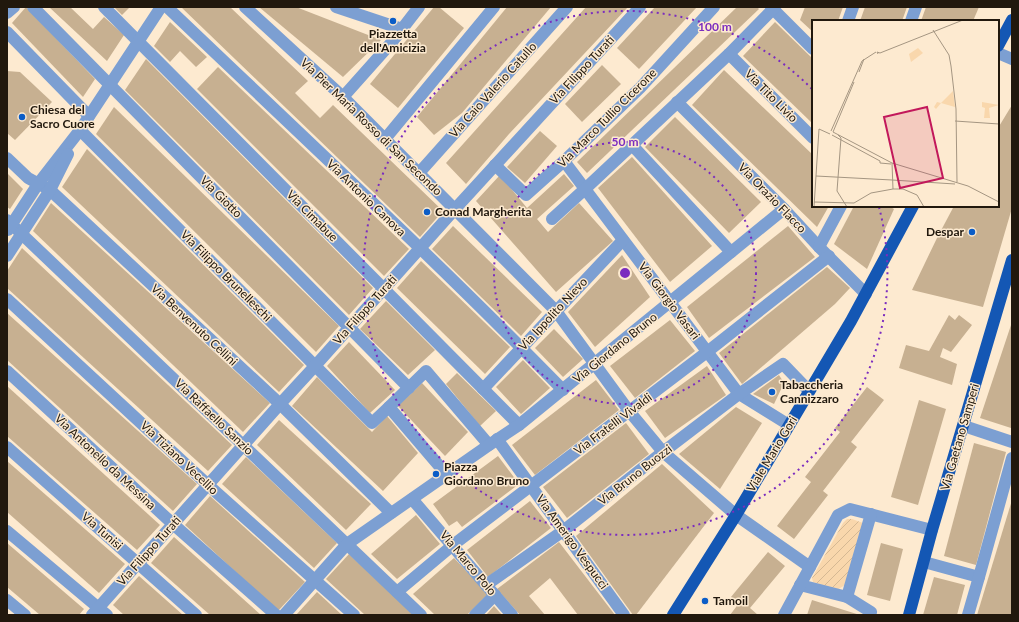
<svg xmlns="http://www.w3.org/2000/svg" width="1019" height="622" viewBox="0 0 1019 622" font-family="Lato,sans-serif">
  <defs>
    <pattern id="garden-furrows" width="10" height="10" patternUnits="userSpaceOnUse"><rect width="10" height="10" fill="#f9d7ac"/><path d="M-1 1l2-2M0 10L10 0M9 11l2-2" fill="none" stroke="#d5b893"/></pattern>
  </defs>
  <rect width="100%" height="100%" fill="#fdead0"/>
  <path fill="url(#garden-furrows)" d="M847,519H852L863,523L845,585L837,590L813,582L812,578L843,523Z"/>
  <g fill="#c7b091">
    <path d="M26,7L95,79L83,97L12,23Z"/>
    <path d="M49,7H70L93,29L104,17L124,35L107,61Z"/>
    <path d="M114,7H130L122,15Z"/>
    <path d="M181,7H230L308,81L295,93L320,118L333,105L443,211L420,237Z"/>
    <path d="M259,7H296L381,40L343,77Z"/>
    <path d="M434,7H439L464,28L398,108L370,84Z"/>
    <path d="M507,7H551L462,113L434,135L417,117Z"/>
    <path d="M586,7H628L509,134L466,184L446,163Z"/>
    <path d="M655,7H697L639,69L617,48Z"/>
    <path d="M737,7H757L759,9L587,173L577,162Z"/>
    <path d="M805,7H843L838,21H813V32L800,20Z"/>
    <path d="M865,7H907L902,21H860Z"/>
    <path d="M926,7H979L973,21H921Z"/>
    <path d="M170,22L207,57L196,67L180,51L170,62L154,46Z"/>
    <path d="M775,22L813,59V124L743,56Z"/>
    <path d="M146,59L373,288L349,315L125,90Z"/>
    <path d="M602,65L621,84L582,122L565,104Z"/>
    <path d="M218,67L409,249L384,276L197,89Z"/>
    <path d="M724,70L813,155V206H829L817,227L692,105Z"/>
    <path d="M7,71L20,72L52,102L15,140L7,133Z"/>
    <path d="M1012,105V208L983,307L912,290L937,238L954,206H998V128Z"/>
    <path d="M114,107L339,326L316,352L96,134Z"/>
    <path d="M675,117L761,202L729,233L645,147Z"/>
    <path d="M540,131L557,146L525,183L507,167Z"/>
    <path d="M87,149L304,365L279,392L62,187Z"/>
    <path d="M632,157L712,246L670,282L598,188Z"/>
    <path d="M7,173L23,189L10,209L7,207Z"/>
    <path d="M564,174L574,186L537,219L548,232L579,203L613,241L556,292L476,201L500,175L527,208Z"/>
    <path d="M51,203L270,403L243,432L33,231Z"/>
    <path d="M854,206H889L894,209L867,269L834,244Z"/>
    <path d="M453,226L542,312L521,336L432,249Z"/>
    <path d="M788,226L815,257L709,338L687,307Z"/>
    <path d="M22,248L232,445L208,471L7,288V271Z"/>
    <path d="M622,255L650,297L595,347L568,312Z"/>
    <path d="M421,261L510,347L485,374L397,288Z"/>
    <path d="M827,267L850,288L835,304L742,384L719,353Z"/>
    <path d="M386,301L435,350L408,375L360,329Z"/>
    <path d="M7,313L197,484L173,511L7,360Z"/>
    <path d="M949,315L955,320L959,315L972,325L951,352L943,348L940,357L957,364L952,385L899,368L906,345L929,351Z"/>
    <path d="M670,320L695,351L635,398L610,366Z"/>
    <path d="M1012,322V425L1011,428L980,418Z"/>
    <path d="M554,329L583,359L563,377L535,348Z"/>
    <path d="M349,342L395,390L370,413L327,366Z"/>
    <path d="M523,360L550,388L521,414L496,387Z"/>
    <path d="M707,366L726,395L665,438L645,411Z"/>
    <path d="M457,373L496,411L480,426L446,384Z"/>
    <path d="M779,375L784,383L774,404L753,394Z"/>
    <path d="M317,377L372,432L387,416L418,453L383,491L292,406Z"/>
    <path d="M596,380L619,410L535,475L512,445Z"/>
    <path d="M422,383L468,432L445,456L398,406Z"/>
    <path d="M7,386L160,525L137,550L7,436Z"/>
    <path d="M867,387L884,400L851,442L857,447L823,491L828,495L794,539L777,526L811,482L805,477L840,432L835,428Z"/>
    <path d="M919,400L946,409L918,505L891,497Z"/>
    <path d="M736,407L762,423L720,489L679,454Z"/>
    <path d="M279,420L371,504L346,530L257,445Z"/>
    <path d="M626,423L649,454L567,518L543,487Z"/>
    <path d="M974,443L1006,452L976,565L944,556Z"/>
    <path d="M498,456L519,484L462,527L457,521L449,526L433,504Z"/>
    <path d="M246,457L337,543L314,568L222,484Z"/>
    <path d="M7,461L125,564L99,593L7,512Z"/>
    <path d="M662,464L714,513L636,615H633L576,536Z"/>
    <path d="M210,496L305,582L278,611L185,525Z"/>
    <path d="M1012,500V615H977Z"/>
    <path d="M530,501L551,528L488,577L467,550Z"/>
    <path d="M416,515L440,544L397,579L371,554Z"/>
    <path d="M174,537L261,615H210L151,563Z"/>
    <path d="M559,542L615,615H578L550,578L529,596L545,615H520L497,589Z"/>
    <path d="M7,543L84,609L79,615H40L7,587Z"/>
    <path d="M881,543L903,549L890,601L867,595Z"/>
    <path d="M768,552L785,566L750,608L758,615H730L739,603L731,597Z"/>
    <path d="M349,554L414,615H365L326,579Z"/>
    <path d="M454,558L488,594L467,615H435L413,594Z"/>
    <path d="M139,576L183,615H124L113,605Z"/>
    <path d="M934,577L965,585L957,615H923Z"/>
    <path d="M317,592L342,615H296Z"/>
    <path d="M812,600L860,615H807Z"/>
    <path d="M494,606L502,615H486Z"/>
  </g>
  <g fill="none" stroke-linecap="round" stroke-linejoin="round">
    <g stroke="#7c9fd2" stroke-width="12">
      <path d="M33,7L409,388"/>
      <path d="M104,7L519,425"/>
      <path d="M167,7C300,134 435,259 563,390"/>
      <path d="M245,7L343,97L556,311L629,411L663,452L736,515L810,567L838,515L850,509L932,530"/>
      <path d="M336,7L402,29"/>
      <path d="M771,7L813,49"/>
      <path d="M7,13L14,7"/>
      <path d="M848,21L853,7"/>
      <path d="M911,21L916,7"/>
      <path d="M7,32L89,116"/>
      <path d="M998,53L1012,59"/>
      <path d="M729,54L813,138"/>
      <path d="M343,97L392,42L419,7"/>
      <path d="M677,102L784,209L819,247L866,294"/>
      <path d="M80,130L372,423L389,407"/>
      <path d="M385,139L494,7"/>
      <path d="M632,145L731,252"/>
      <path d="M7,158L28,178L50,190L280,404L391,513"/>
      <path d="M564,161L739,394L789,425"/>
      <path d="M495,165L526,195L564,161L640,88L714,7"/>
      <path d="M419,173L567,7"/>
      <path d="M552,219L585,189L729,54L775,7"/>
      <path d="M7,220L421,615"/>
      <path d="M8,230L38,184L80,130L161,7"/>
      <path d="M819,247L841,206"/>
      <path d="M7,256L50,190L68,154"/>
      <path d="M7,299L208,485L354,615"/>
      <path d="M7,371L173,524L276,615"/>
      <path d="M483,389L623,240"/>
      <path d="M964,426L1012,442"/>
      <path d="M497,439L624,615"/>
      <path d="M7,447L196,615"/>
      <path d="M447,475L389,407L426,371L489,445"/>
      <path d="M412,499L512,615"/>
      <path d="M7,531L107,615"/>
      <path d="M924,562L979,577"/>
      <path d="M486,585L563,531L663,452L739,394L783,364L809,391"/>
      <path d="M800,585L847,597L871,612L870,615"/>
      <path d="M397,592L453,545L707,352L829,256"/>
      <path d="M847,597L871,514"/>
      <path d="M7,600L25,615"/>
      <path d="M92,615L280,404L315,366L455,209L640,7"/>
      <path d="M284,615L347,544L489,445L519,425L784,209"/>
      <path d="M475,615L495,595"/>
      <path d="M784,615L810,567"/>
      <path d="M968,615L979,577L1012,458"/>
    </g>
    <g stroke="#1457b4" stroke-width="12">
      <path d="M998,46L1012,20"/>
      <path d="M673,615L736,515L851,321L913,206"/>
      <path d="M909,615L932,530L1012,260"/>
    </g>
  </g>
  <g fill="none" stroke="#7b2cbf" stroke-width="2" stroke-dasharray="2 4">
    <circle cx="625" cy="273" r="131"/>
    <path d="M879 207A262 262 0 1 1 812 89"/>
  </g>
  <g fill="#0b5dc7" stroke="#fdead0" stroke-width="1.5">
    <circle cx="393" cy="21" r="4"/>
    <circle cx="22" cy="117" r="4"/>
    <circle cx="427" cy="212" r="4"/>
    <circle cx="972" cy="232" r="4"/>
    <circle cx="772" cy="392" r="4"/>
    <circle cx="436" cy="474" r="4"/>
    <circle cx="705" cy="601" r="4"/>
  </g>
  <g text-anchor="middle" stroke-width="3" stroke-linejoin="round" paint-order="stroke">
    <g font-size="12" font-weight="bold" fill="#21180d" stroke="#fdead0" text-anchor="start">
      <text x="393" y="38" text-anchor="middle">Piazzetta<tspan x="393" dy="14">dell'Amicizia</tspan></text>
      <text x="30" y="114">Chiesa del<tspan x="30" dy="14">Sacro Cuore</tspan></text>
      <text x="435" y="216">Conad Margherita</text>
      <text x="964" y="236" text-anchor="end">Despar</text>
      <text x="780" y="389">Tabaccheria<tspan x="780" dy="14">Cannizzaro</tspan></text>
      <text x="444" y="471">Piazza<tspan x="444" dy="14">Giordano Bruno</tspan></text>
      <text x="713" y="605">Tamoil</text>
    </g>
    <g font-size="12" fill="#21180d" stroke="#fdead0">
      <text transform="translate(582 70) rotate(-47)" y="4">Via Filippo Turati</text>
      <text transform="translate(493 90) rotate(-48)" y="4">Via Caio Valerio Catullo</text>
      <text transform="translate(771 96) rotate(45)" y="4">Via Tito Livio</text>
      <text transform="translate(607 118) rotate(-45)" y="4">Via Marco Tullio Cicerone</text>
      <text transform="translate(371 127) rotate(44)" y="4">Via Pier Maria Rosso di San Secondo</text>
      <text transform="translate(221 197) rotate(45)" y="4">Via Giotto</text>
      <text transform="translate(366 198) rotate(44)" y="4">Via Antonio Canova</text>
      <text transform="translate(772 198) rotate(46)" y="4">Via Orazio Flacco</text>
      <text transform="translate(312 216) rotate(45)" y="4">Via Cimabue</text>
      <text transform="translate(226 276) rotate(45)" y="4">Via Filippo Brunelleschi</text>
      <text transform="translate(669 301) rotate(53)" y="4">Via Giorgio Vasari</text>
      <text transform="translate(365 310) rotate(-48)" y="4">Via Filippo Turati</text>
      <text transform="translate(553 314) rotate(-47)" y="4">Via Ippolito Nievo</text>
      <text transform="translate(194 325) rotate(43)" y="4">Via Benvenuto Cellini</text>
      <text transform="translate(615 348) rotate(-39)" y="4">Via Giordano Bruno</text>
      <text transform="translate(214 417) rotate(44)" y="4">Via Raffaello Sanzio</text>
      <text transform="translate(613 424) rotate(-37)" y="4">Via Fratelli Vivaldi</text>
      <text transform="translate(960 437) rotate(-74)" y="4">Via Gaetano Samperi</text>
      <text transform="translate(772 454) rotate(-59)" y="4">Viale Mario Gori</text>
      <text transform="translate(179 458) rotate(43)" y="4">Via Tiziano Vecellio</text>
      <text transform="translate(105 462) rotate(43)" y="4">Via Antonello da Messina</text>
      <text transform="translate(635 475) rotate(-38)" y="4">Via Bruno Buozzi</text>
      <text transform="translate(102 531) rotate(41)" y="4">Via Tunisi</text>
      <text transform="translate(572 542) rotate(54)" y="4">Via Amerigo Vespucci</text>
      <text transform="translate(149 551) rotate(-48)" y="4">Via Filippo Turati</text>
      <text transform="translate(468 563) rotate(50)" y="4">Via Marco Polo</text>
    </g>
  </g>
  <g transform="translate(812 20)">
    <rect width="187" height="187" fill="#fdead0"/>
    <path d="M141,71L143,87L129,83L124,89L122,87L125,82L129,83ZM170,82L187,85L177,88L178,98H172L173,88L170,87Z" fill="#f9d7ac"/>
    <path d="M106,28L111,33L99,42L97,34Z" fill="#f9d7ac"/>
    <path fill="none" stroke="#a59682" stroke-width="1" d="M121,10L137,35L139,46L144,89L145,162M66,34L65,32L68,33L151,0M47,52L52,39M143,101L187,104M19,111L50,41L64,32M21,112L42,62M21,112L80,143M20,115L68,141M26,115L29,118L25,171L35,187M68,141V143L79,144M4,156L80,160M80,160L143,164M2,182L42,183L59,173L81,169M2,187L7,109L18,114M112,187L105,175L91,169H81L80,143L156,166L187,182"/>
    <path fill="#c2185b" fill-opacity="0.15" stroke="#c2185b" stroke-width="2" d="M115,87L131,158L88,168L72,97Z"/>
    <rect width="187" height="187" fill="none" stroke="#21180d" stroke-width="2"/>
  </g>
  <circle cx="625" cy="273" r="6" fill="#7b2cbf" stroke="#fdead0" stroke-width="2"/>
  <g font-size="12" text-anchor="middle" font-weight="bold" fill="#7b2cbf" stroke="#fdead0" stroke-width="3" stroke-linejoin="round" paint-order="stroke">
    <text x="715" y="31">100 m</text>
    <text x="625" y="146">50 m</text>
  </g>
  <rect width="1019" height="622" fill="none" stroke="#21180d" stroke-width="16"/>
</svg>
